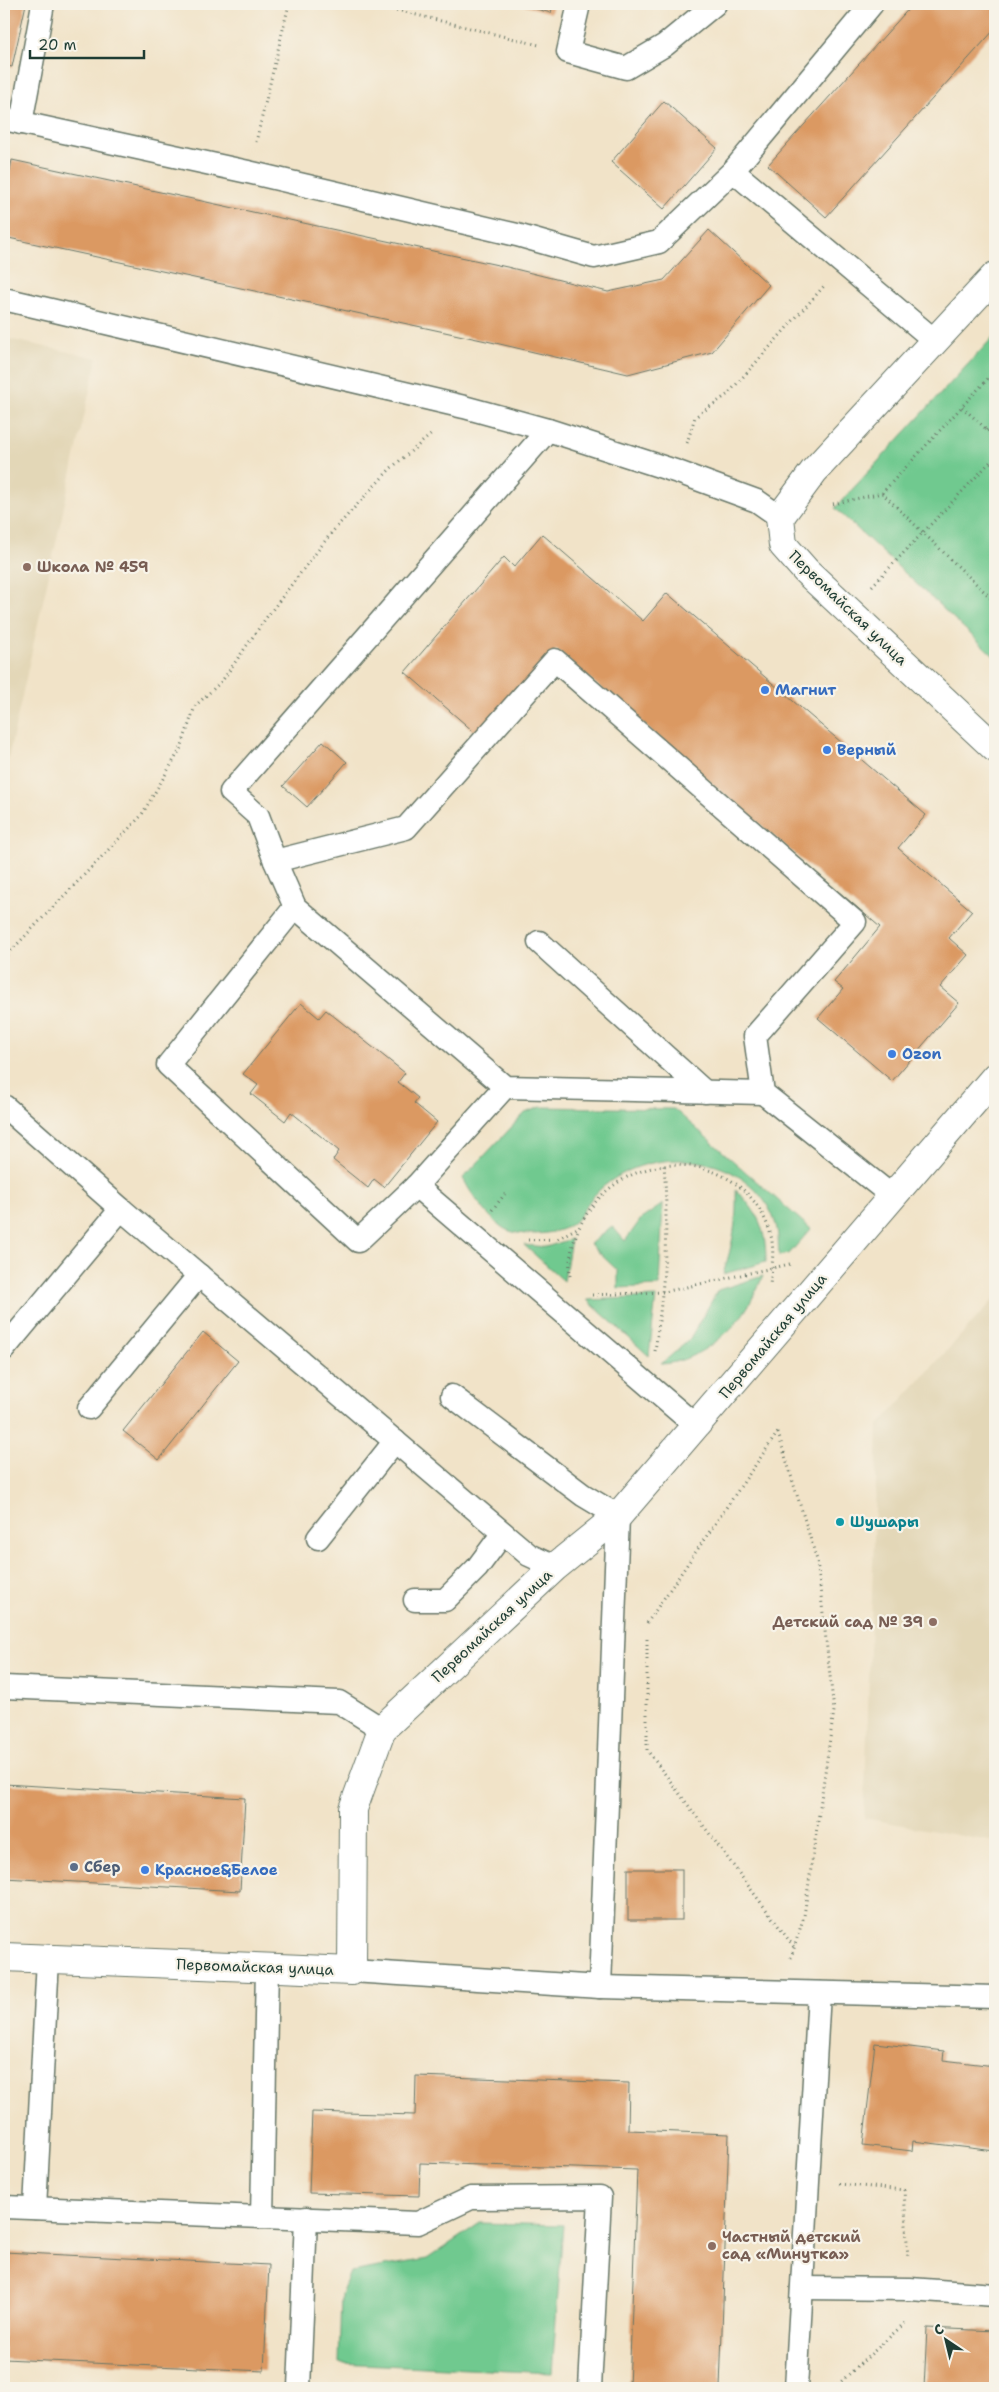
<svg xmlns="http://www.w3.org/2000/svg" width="999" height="2392" viewBox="0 0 999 2392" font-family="'Shantell Sans',sans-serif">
  <rect width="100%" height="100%" fill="#f7f3e8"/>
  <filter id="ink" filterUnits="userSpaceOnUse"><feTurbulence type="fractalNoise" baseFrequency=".02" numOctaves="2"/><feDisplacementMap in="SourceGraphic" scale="10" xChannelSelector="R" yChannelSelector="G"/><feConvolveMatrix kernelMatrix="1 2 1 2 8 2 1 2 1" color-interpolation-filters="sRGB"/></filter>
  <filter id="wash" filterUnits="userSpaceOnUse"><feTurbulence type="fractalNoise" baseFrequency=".0096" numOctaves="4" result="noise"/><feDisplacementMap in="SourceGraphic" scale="20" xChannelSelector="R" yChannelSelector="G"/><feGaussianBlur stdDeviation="1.12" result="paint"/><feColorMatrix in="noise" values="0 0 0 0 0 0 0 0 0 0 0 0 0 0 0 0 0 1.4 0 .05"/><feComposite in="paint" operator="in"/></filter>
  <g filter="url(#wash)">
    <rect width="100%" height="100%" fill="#f1e3c8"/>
    <g fill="#e3d7b7">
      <path d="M4,338L97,358L4,777Z"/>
      <path d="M995,1298V1842L864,1818L878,1426Z"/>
    </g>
    <g fill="#70c98f" stroke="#488362">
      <path d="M995,335V657L835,508Z"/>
      <path d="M541,1107L674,1109L811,1229L789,1254L779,1256C778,1246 779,1232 775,1222C754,1161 676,1146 624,1173C611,1180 598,1189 589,1202C584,1208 580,1218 573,1223C560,1235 523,1237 507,1230C493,1224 469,1192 463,1178L525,1113Z"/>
      <path d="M736,1190C759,1213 766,1229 766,1262L723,1274C733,1244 737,1222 736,1190Z"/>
      <path d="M663,1204L659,1286L618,1288V1271L590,1244L612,1226L625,1241L641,1219Z"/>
      <path d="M571,1239L564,1281L524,1245L546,1247Z"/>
      <path d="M763,1276C758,1287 753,1298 747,1308C731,1335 693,1363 661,1364L689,1340L718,1290Z"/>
      <path d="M656,1297L649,1356L587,1300Z"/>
      <path d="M480,2223L563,2225L552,2373L339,2363L341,2294L350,2272L427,2259Z"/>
    </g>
    <g id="blocks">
      <g fill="#db9962">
        <path d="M4,4H26L12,67L4,65Z"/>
        <path d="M518,4H553L551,13Z"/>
        <path d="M913,4H995V29L826,217L768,165Z"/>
        <path d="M664,101L717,148L664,209L611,162Z"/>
        <path d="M12,160L507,267L608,292L664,280L709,230L769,285L712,352L628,374L491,342L4,237V201Z"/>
        <path d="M542,534L643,621L667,593L926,815L898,848L972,911L949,938L968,955L940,987L959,1003L892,1081L818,1018L843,989L834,982L880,927L556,650L481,738L405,672L504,557L514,567Z"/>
        <path d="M323,741L347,762L307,807L283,786Z"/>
        <path d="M301,1003L319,1018L326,1010L405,1073L398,1082L418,1098L414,1103L437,1122L384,1187L374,1179L368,1188L333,1160L339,1151L291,1112L285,1121L251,1094L258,1085L243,1074Z"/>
        <path d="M203,1332L238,1361L159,1460L123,1431Z"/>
        <path d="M4,1784L245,1798L240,1891L4,1878Z"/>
        <rect x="628" y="1869" width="54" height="51"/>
        <path d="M875,2043L944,2051L943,2060L995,2066V2151L913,2141L912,2151L863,2145Z"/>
        <path d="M416,2076L629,2083L628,2130L729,2134L720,2388H629L637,2170L420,2163L419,2196L309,2193L312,2112L415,2115Z"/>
        <path d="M4,2252L269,2265L264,2371L4,2359Z"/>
        <path d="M927,2328L995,2331V2388H924Z"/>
      </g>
    </g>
  </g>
  <g filter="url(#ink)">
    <use href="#blocks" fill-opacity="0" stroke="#687768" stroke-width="1"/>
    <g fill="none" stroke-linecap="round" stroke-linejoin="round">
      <g stroke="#687768" stroke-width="25">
        <g id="service">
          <path d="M579,4L568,52L626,68L665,45L715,4"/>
          <path d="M4,119L248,172L517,235L594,257L659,242L733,171L934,340"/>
          <path d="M21,123L43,4"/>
          <path d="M733,171L872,4"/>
          <path d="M4,299L464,407L548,430L678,472L757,501L780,517"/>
          <path d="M548,430L231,792L258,816L275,861L406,828L555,660L855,922L755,1036L763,1093L892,1196"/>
          <path d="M275,861L295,907L505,1087L763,1093"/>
          <path d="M295,907L168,1065L358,1241L416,1186L505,1087"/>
          <path d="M539,942L705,1092"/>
          <path d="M4,1106L121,1209L4,1349"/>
          <path d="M416,1186L696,1426"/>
          <path d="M121,1209L529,1555L555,1567"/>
          <path d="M452,1396L583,1495L618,1516L600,1987"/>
          <path d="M89,1408L199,1275"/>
          <path d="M318,1538L395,1441"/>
          <path d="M415,1600H445L477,1568L503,1533"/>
          <path d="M4,1687L339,1702L382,1729"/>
          <path d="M352,1971L600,1987L995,1997"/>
          <path d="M4,2207L418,2223L471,2198L600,2197L590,2388"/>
          <path d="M35,2208L48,1959"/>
          <path d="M262,2217L267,1967"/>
          <path d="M802,2288L910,2289L995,2295"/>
          <path d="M299,2388L306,2218"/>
          <path d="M796,2388L819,1993"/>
        </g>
      </g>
      <g stroke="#687768" stroke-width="30">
        <g id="minor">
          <path d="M995,276L814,471L780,517L783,545L806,571L995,748"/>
          <path d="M4,1957L352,1971L353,1809L382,1729L555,1567L618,1516L995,1077"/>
        </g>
      </g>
      <g stroke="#687768" stroke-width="3" stroke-dasharray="1 4" stroke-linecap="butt">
        <path d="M372,4L539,45"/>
        <path d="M256,142L289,4"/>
        <path d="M962,407L995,437"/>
        <path d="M986,430L995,421"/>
        <path d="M687,443L695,417L727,395L824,286"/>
        <path d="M882,493L995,602"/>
        <path d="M833,504L882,493L995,371"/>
        <path d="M872,586L995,457"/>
        <path d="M4,958L141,816L181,748L195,706L222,681L266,618L332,532L391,468L433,433"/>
        <path d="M492,1210L505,1194"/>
        <path d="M528,1240L557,1239L579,1227"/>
        <path d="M570,1276C568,1255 575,1233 586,1215C630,1144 743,1148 770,1232C775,1248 772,1268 770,1285"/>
        <path d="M592,1295L664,1292L790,1264"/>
        <path d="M655,1351C664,1289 669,1227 664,1165"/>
        <path d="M778,1433L817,1560L834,1711L804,1916L790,1961"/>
        <path d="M647,1623L778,1432"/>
        <path d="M647,1639V1750L794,1947"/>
        <path d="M839,2184L904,2190L908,2259"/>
        <path d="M834,2388L907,2321"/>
      </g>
      <use href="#service" stroke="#fff" stroke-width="22"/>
      <use href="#minor" stroke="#fff" stroke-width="28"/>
    </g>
  </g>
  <g fill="#8d6e63" stroke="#f7f3e8" stroke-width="2">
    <circle cx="27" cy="567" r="5"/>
    <circle cx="933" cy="1622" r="5"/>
    <circle cx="712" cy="2246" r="5"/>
  </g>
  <g fill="#3f7fe0" stroke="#f7f3e8" stroke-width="2">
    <circle cx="765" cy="690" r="5"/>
    <circle cx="827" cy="750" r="5"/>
    <circle cx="892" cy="1054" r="5"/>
    <circle cx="145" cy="1870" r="5"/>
  </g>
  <circle fill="#0f9aa8" stroke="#f7f3e8" stroke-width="2" cx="840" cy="1522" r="5"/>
  <circle fill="#5c6f8a" stroke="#f7f3e8" stroke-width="2" cx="74" cy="1867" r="5"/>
  <g text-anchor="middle" stroke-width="4.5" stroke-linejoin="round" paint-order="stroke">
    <g font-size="15" font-weight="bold" fill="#785e54" stroke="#f7f3e8" text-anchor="start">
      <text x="37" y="572">Школа № 459</text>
      <text x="923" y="1627" text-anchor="end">Детский сад № 39</text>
      <text x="722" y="2242">Частный детский<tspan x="722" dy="17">сад «Минутка»</tspan></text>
    </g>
    <g font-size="15" fill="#1f3d34" stroke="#f7f3e8">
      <text transform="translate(848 608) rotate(44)" y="5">Первомайская улица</text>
      <text transform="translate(773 1336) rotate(-50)" y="5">Первомайская улица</text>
      <text transform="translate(492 1626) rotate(-43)" y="5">Первомайская улица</text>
      <text transform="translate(255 1967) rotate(2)" y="5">Первомайская улица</text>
    </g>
    <g font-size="15" font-weight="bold" fill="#366cbe" stroke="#f7f3e8" text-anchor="start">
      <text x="775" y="695">Магнит</text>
      <text x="837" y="755">Верный</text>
      <text x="902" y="1059">Ozon</text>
      <text x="155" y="1875">Красное&amp;Белое</text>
    </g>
    <g font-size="15" font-weight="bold" fill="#0d838f" stroke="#f7f3e8" text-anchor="start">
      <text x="850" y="1527">Шушары</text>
    </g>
    <g font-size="15" font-weight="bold" fill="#4e5e75" stroke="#f7f3e8" text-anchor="start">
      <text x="84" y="1872">Сбер</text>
    </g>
  </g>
  <rect width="999" height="2392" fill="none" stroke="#f7f3e8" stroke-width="20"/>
  <g transform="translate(946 2340) rotate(325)" stroke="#f7f3e8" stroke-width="4" paint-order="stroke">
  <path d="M0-4L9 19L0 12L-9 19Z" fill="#1f3d34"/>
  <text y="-8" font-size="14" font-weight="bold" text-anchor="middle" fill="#1f3d34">С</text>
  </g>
  <path d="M30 50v8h114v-8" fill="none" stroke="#1f3d34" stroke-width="2.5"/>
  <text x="38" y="50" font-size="15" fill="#1f3d34" stroke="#f7f3e8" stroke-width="4" paint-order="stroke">20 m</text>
</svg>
